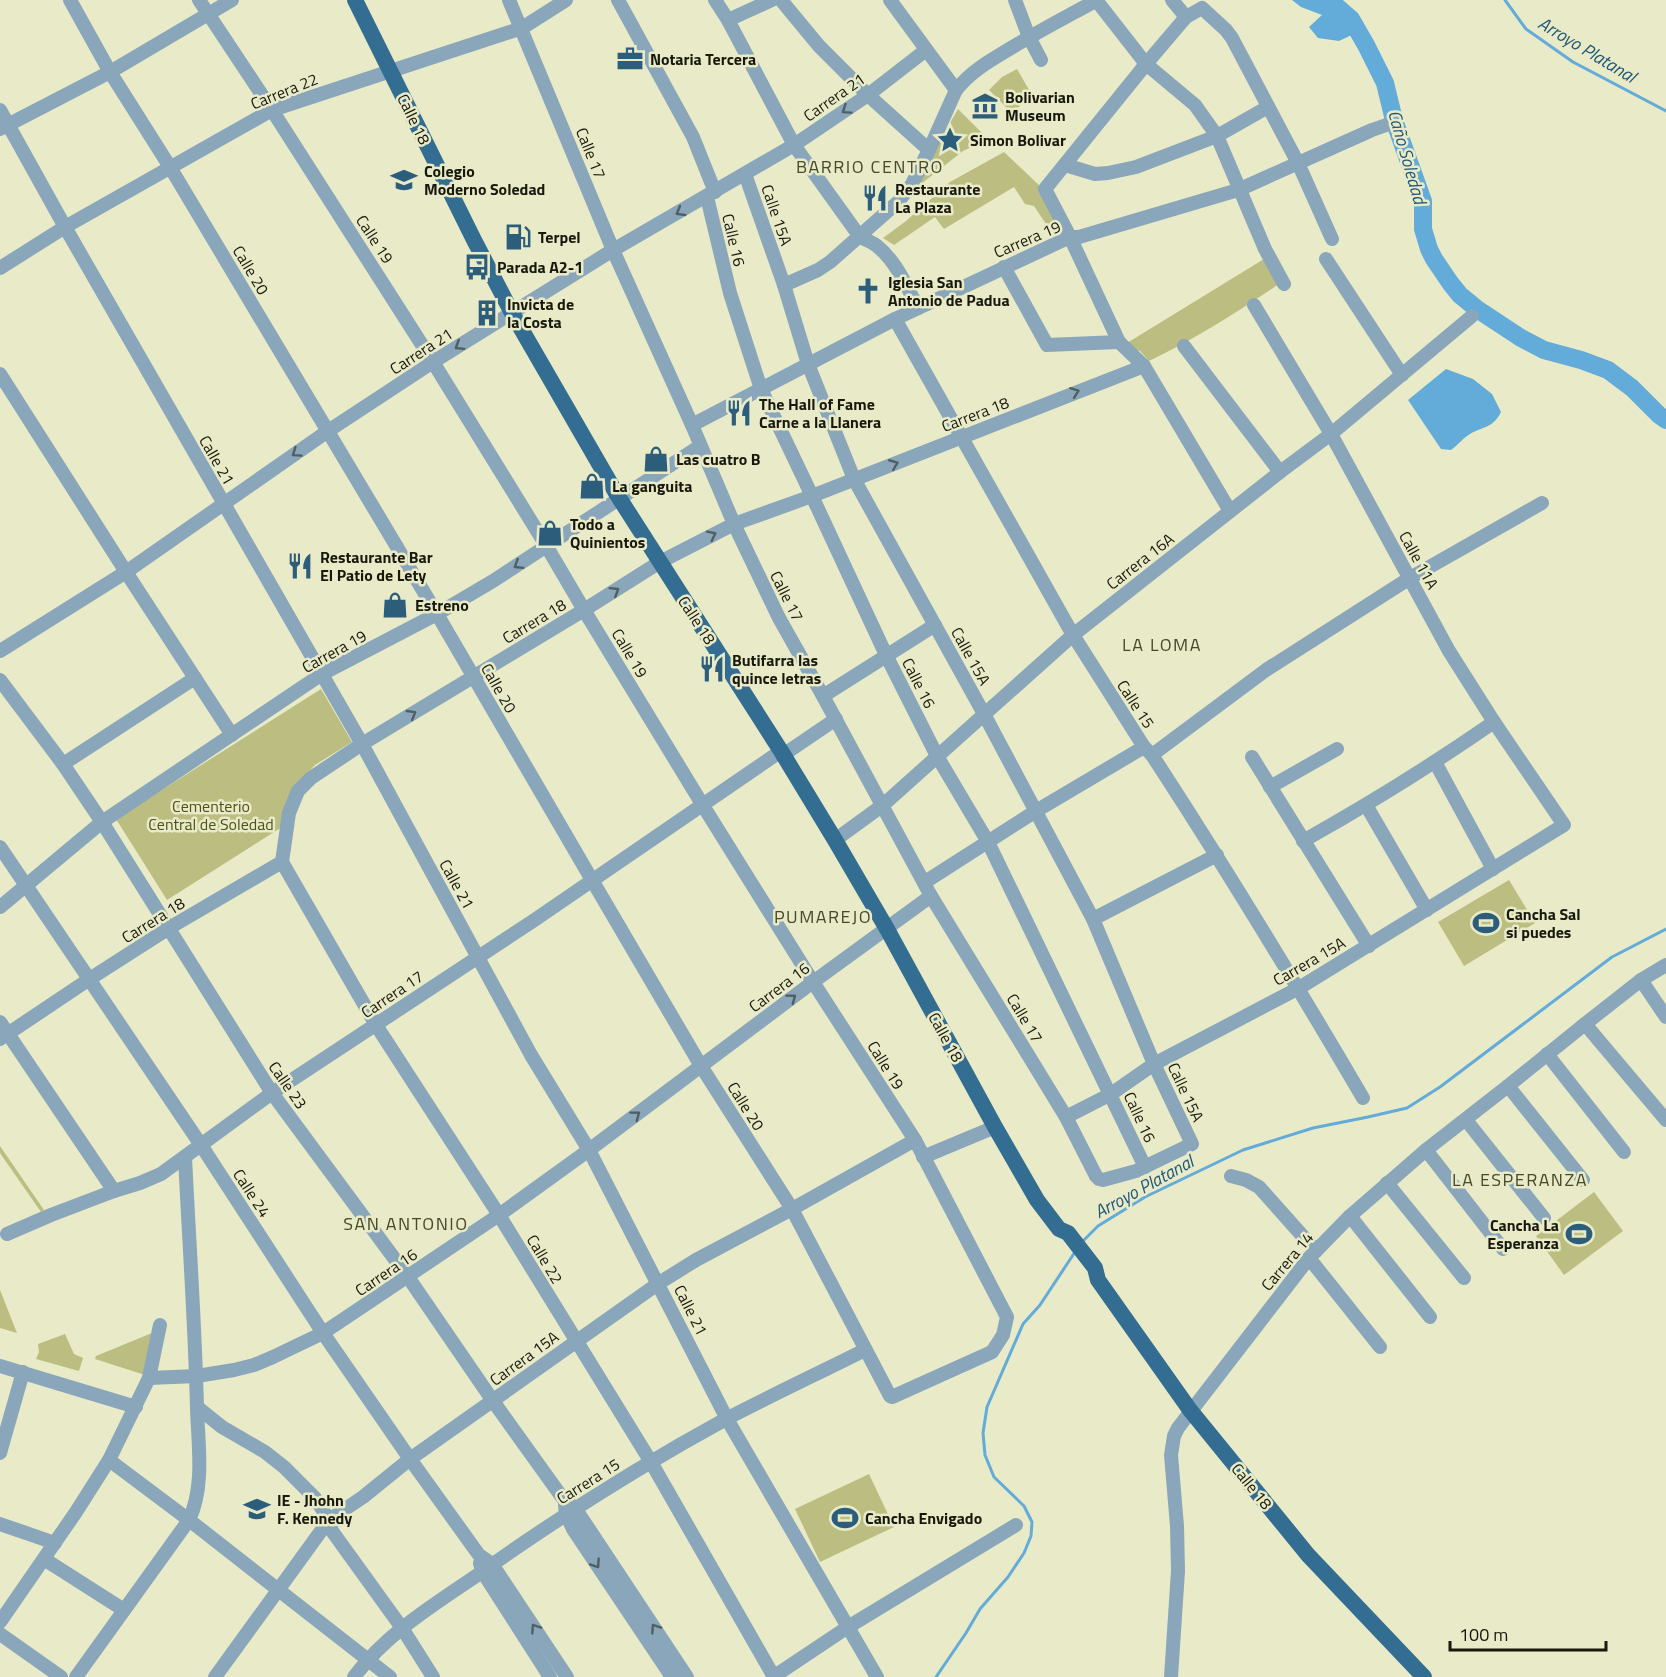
<svg xmlns="http://www.w3.org/2000/svg" width="1666" height="1677" viewBox="0 0 1666 1677" font-family="'Titillium Web',sans-serif">
  <rect width="100%" height="100%" fill="#e9ebc8"/>
  <g fill="#bbbe80">
    <path d="M1017,69L1032,95L1012,113L989,90L1002,77Z"/>
    <path d="M958,109L988,139L963,151L921,184L917,180Z"/>
    <path d="M1004,152L1042,188L1059,222L1048,227L1034,206L1025,204L1014,187L944,229L935,217L894,245L883,238L906,221L950,182Z"/>
    <path d="M1264,259L1279,284C1237,312 1195,339 1149,361L1140,351L1130,348L1127,343Z"/>
    <path d="M321,689L352,742L315,765L294,787L282,827L167,900L116,819Z"/>
    <path d="M1509,880L1535,923L1464,966L1438,922Z"/>
    <path d="M0,1146L44,1210L41,1212L0,1153Z"/>
    <path d="M1594,1192L1623,1231L1564,1275L1536,1236Z"/>
    <path d="M0,1290L17,1333L0,1328Z"/>
    <path d="M152,1333L145,1375L95,1359L96,1356Z"/>
    <path d="M65,1334L74,1354L83,1358L79,1371L36,1359L39,1352L38,1344Z"/>
    <path d="M869,1474L894,1527L820,1562L795,1509Z"/>
  </g>
  <g fill="#63abd8">
    <path d="M1292,0H1342L1363,32H1358L1339,41L1318,38L1309,27L1322,15L1301,7Z"/>
    <path d="M1446,369L1473,379L1492,394L1501,412C1493,428 1484,426 1470,434C1463,438 1458,445 1451,450L1441,449L1408,400Z"/>
  </g>
  <g fill="none" stroke-linecap="round" stroke-linejoin="round">
    <g stroke="#63abd8" stroke-width="3">
      <path d="M1505,0L1526,29L1573,62L1666,111"/>
      <path d="M1082,1242L1098,1226L1145,1197L1243,1150L1313,1128L1368,1117L1407,1108L1440,1087L1612,957L1666,929"/>
      <path d="M936,1677L966,1633L980,1609L1008,1577L1024,1553L1031,1536L1032,1522L1024,1506L994,1477L985,1455L983,1433L987,1407L1023,1324L1040,1305L1075,1252"/>
    </g>
    <path stroke="#63abd8" stroke-width="18" d="M1329,0L1351,19L1366,45L1385,83L1394,120L1423,201V229L1429,249L1434,259L1451,284L1460,295L1477,309L1521,338L1544,350L1581,360L1608,370L1632,388L1659,415L1666,420"/>
    <g stroke="#89a6ba" stroke-width="14">
      <path d="M70,0L110,72L170,167L437,614L592,880L701,1066L792,1209L890,1396L892,1397L992,1352L1003,1335L1007,1317L915,1140L813,982L702,804L584,610L547,547L433,362L272,110L199,0"/>
      <path d="M509,0L613,250L692,425L734,524L779,618L823,696L931,896L1066,1117L1096,1176L1099,1179L1103,1180L1136,1171L1192,1144L1154,1064L1093,919L984,714L854,479L808,364L784,285L745,174"/>
      <path d="M618,0L693,137L715,192"/>
      <path d="M715,0L728,20L794,145L860,237C866,240 872,242 877,246C896,261 907,287 918,308"/>
      <path d="M781,0L819,46L868,95L929,150"/>
      <path d="M890,0L956,90"/>
      <path d="M1015,0L1029,37L1041,60"/>
      <path d="M1096,0L1146,64L1195,105L1217,136L1265,249L1284,284"/>
      <path d="M1172,0L1186,17"/>
      <path d="M728,20L772,0"/>
      <path d="M0,110L65,227L362,744L531,1055L589,1150L727,1419L877,1677"/>
      <path d="M0,129L110,72L232,0"/>
      <path d="M1065,165L1095,174L1108,173L1136,167L1217,136L1268,107"/>
      <path d="M707,197L730,293L761,389L812,496L886,655L937,756L988,842L1145,1167"/>
      <path d="M1326,259L1402,375"/>
      <path d="M1004,267L1047,345L1119,342"/>
      <path d="M0,268L65,227L272,110L522,28L566,0"/>
      <path d="M784,285L818,270L830,262L898,202L912,184L929,150L956,90C971,71 991,60 1011,48C1039,31 1068,16 1097,0"/>
      <path d="M895,319L1073,635L1144,747L1152,755C1225,867 1295,982 1363,1098"/>
      <path d="M1184,346L1280,472"/>
      <path d="M0,374L126,572L232,735"/>
      <path d="M692,425L895,319L1070,237H1079L1238,190L1372,130L1392,123"/>
      <path d="M1230,511L1144,366L1119,342L1070,237L1045,189L1146,64L1186,17L1202,8L1226,30L1232,38L1298,163L1332,239"/>
      <path d="M0,651L126,572L328,431L433,362L613,250L794,145L868,95L926,50"/>
      <path d="M0,680L63,764L102,822L272,1093L408,1277L493,1401L564,1500L575,1508L687,1677"/>
      <path d="M823,696L935,625"/>
      <path d="M783,755L836,719"/>
      <path d="M1152,755L1266,670L1410,578L1542,503"/>
      <path d="M1252,757L1369,946"/>
      <path d="M1435,762L1493,869"/>
      <path d="M63,764L195,678"/>
      <path d="M1270,787L1337,749"/>
      <path d="M1366,805L1427,910"/>
      <path d="M835,840L883,805L1073,635L1280,472L1331,434L1472,316"/>
      <path d="M1303,841C1369,804 1432,765 1494,722"/>
      <path d="M0,847L201,1145L323,1333L410,1459L479,1555L492,1564L567,1677"/>
      <path d="M282,862L376,1025L499,1215L651,1462L774,1677"/>
      <path d="M925,882L1036,811L1144,747"/>
      <path d="M0,907L102,822L322,674L437,614L493,581L700,446"/>
      <path d="M1093,919L1217,855"/>
      <path d="M1641,980L1666,1017"/>
      <path d="M0,1022L114,1191"/>
      <path d="M1585,1024L1666,1120"/>
      <path d="M0,1039L88,980L169,928L282,862L289,813L298,791L311,778L362,744L584,610L660,562L734,524L812,496L1144,366"/>
      <path d="M1547,1054L1624,1152"/>
      <path d="M1508,1086L1583,1180"/>
      <path d="M1066,1117L1111,1094L1154,1064L1299,988L1564,825L1494,722L1449,651L1331,434L1254,305"/>
      <path d="M1466,1120L1544,1218"/>
      <path d="M1426,1150L1503,1249"/>
      <path d="M923,1157L995,1127"/>
      <path d="M1231,1176L1246,1180L1259,1187L1316,1251"/>
      <path d="M1387,1183L1464,1278"/>
      <path d="M1350,1216L1430,1317"/>
      <path d="M7,1234L51,1215L114,1191L140,1183L161,1174L272,1093L533,921L781,751"/>
      <path d="M1309,1258L1380,1347"/>
      <path d="M0,1366L136,1407"/>
      <path d="M149,1378L197,1376L234,1370L254,1365L273,1357L323,1333L499,1215L589,1150L813,982L931,896"/>
      <path d="M197,1407L222,1427L265,1452L284,1467L315,1498L329,1520L332,1531L402,1628L433,1677"/>
      <path d="M0,1453L23,1372"/>
      <path d="M109,1460L189,1520L390,1677"/>
      <path d="M565,1505L566,1514L573,1529L672,1677"/>
      <path d="M0,1524L55,1543"/>
      <path d="M44,1559L124,1610"/>
      <path d="M480,1563L482,1571L550,1677"/>
      <path d="M0,1622L76,1512L109,1460L149,1378L160,1325"/>
      <path d="M0,1634L61,1677"/>
      <path d="M76,1677L189,1520C205,1486 198,1444 197,1408C195,1324 189,1241 185,1157"/>
      <path d="M215,1677L329,1520L363,1497L410,1459L659,1283L696,1260L792,1209L915,1140"/>
      <path d="M354,1677C386,1634 432,1606 476,1576C556,1519 640,1466 726,1419C772,1395 819,1373 865,1350"/>
      <path d="M773,1677L848,1627L1016,1525"/>
      <path d="M1171,1677L1178,1571L1177,1526L1171,1455L1174,1436L1178,1428L1309,1258L1350,1216L1426,1150L1508,1086L1585,1024L1641,980L1666,965"/>
    </g>
    <path stroke="#336e92" stroke-width="16" d="M355,0L474,240L512,313L616,493L781,751L835,840L887,929L995,1127L1037,1200L1059,1229L1068,1233L1095,1268L1098,1280L1190,1410L1308,1555L1424,1677"/>
  </g>
  <defs><path id="oneway-chevron" d="M-2-3.5L2.5 0L-2 3.5" fill="none" stroke-width="1.6" stroke-linecap="round" stroke-linejoin="round" transform="scale(1.5)"/></defs>
  <g stroke="#505f63">
    <use href="#oneway-chevron" transform="translate(846 110) rotate(146)"/>
    <use href="#oneway-chevron" transform="translate(680 212) rotate(150)"/>
    <use href="#oneway-chevron" transform="translate(459 346) rotate(148)"/>
    <use href="#oneway-chevron" transform="translate(1075 392) rotate(-21)"/>
    <use href="#oneway-chevron" transform="translate(296 453) rotate(145)"/>
    <use href="#oneway-chevron" transform="translate(894 464) rotate(-22)"/>
    <use href="#oneway-chevron" transform="translate(712 535) rotate(-27)"/>
    <use href="#oneway-chevron" transform="translate(518 565) rotate(148)"/>
    <use href="#oneway-chevron" transform="translate(615 591) rotate(-32)"/>
    <use href="#oneway-chevron" transform="translate(412 714) rotate(-31)"/>
    <use href="#oneway-chevron" transform="translate(792 998) rotate(-37)"/>
    <use href="#oneway-chevron" transform="translate(636 1115) rotate(-37)"/>
    <use href="#oneway-chevron" transform="translate(596 1564) rotate(56)"/>
    <use href="#oneway-chevron" transform="translate(535 1628) rotate(-124)"/>
    <use href="#oneway-chevron" transform="translate(655 1628) rotate(-124)"/>
  </g>
  <defs>
    <g id="office-bare" transform="scale(2.07)"><path d="M-6-3h4V-5.5h4V-3h4V5H-6ZM-1-4.5V-3h2v-1.5ZM-6 0V1H6V0Z" fill="#2c5d7b" stroke="#e9ebc8" stroke-width="2.5" paint-order="stroke"/></g>
    <g id="museum-bare" transform="scale(2.07)"><path d="M0-6L6-3V-2H-6V-3ZM-5-1h2V3h-2ZM-1-1h2V3h-2ZM3-1h2V3H3ZM-6 4H6V6H-6Z" fill="#2c5d7b" stroke="#e9ebc8" stroke-width="2.5" paint-order="stroke"/></g>
    <g id="sight-bare" transform="scale(2.07)"><path d="M0-6L1.8-2.2L6-1.7L2.9 1.2L3.7 5.4L0 3.3L-3.7 5.4L-2.9 1.2L-6-1.7L-1.8-2.2Z" fill="#2c5d7b" stroke="#e9ebc8" stroke-width="2.5" paint-order="stroke"/></g>
    <g id="school-bare" transform="scale(2.07)"><path d="M0-5L7-2L0 1L-7-2ZM-4 1L0 2.5L4 1V4Q0 6-4 4Z" fill="#2c5d7b" stroke="#e9ebc8" stroke-width="2.5" paint-order="stroke"/></g>
    <g id="restaurant-bare" transform="scale(2.07)"><path d="M-5-6h1v4h1v-4h1v4h1v-4h1v5L-1.5 .5V6h-2V.5L-5-1ZM5-6V6H3V1.5H1.5Q1.5-4 5-6Z" fill="#2c5d7b" stroke="#e9ebc8" stroke-width="2.5" paint-order="stroke"/></g>
    <g id="fuel-bare" transform="scale(2.07)"><path d="M-5.5-6h7V0h2V4h1.3V-2.5L3-4.5l.8-.8L6-3V5H2.5V1h-1V6h-7ZM-4.2-4.7v3.2H.2V-4.7Z" fill="#2c5d7b" stroke="#e9ebc8" stroke-width="2.5" paint-order="stroke"/></g>
    <g id="bus-bare" transform="scale(2.07)"><path d="M-5-6H5V4H4V6H2V4H-2V6H-4V4H-5ZM-3.5-4V0h7V-4ZM-3.5 1.2v1.5H-2V1.2ZM2 1.2v1.5H3.5V1.2Z" fill="#2c5d7b" stroke="#e9ebc8" stroke-width="2.5" paint-order="stroke"/></g>
    <g id="church-bare" transform="scale(2.07)"><path d="M-1.2-6h2.4v3.5h3.3v2.4h-3.3V6h-2.4V-.1h-3.3v-2.4h3.3Z" fill="#2c5d7b" stroke="#e9ebc8" stroke-width="2.5" paint-order="stroke"/></g>
    <g id="building-bare" transform="scale(2.07)"><path d="M-4-6H4V6H1V3H-1V6H-4ZM-2.5-4.3h1.7v1.8h-1.7ZM.8-4.3h1.7v1.8H.8ZM-2.5-1h1.7V.8h-1.7ZM.8-1h1.7V.8H.8Z" fill="#2c5d7b" stroke="#e9ebc8" stroke-width="2.5" paint-order="stroke"/></g>
    <g id="shop-bare" transform="scale(2.07)"><path d="M-5-2.5h2.3a2.7 3.5 0 0 1 5.4 0H5L5.5 6h-11ZM-1.5-2.5h3a1.5 2.3 0 0 0-3 0Z" fill="#2c5d7b" stroke="#e9ebc8" stroke-width="2.5" paint-order="stroke"/></g>
    <g id="stadium-bare" transform="scale(2.07)"><path d="M0-5a6.5 5 0 1 0 0 10a6.5 5 0 1 0 0-10ZM-3.5-1.8h7v3.6h-7Z" fill="#2c5d7b" stroke="#e9ebc8" stroke-width="2.5" paint-order="stroke"/></g>
  </defs>
  <g fill-rule="evenodd">
    <use href="#office-bare" x="630" y="59"/>
    <use href="#museum-bare" x="985" y="106"/>
    <use href="#sight-bare" x="950" y="140"/>
    <use href="#school-bare" x="404" y="180"/>
    <use href="#restaurant-bare" x="875" y="198"/>
    <use href="#fuel-bare" x="518" y="237"/>
    <use href="#bus-bare" x="477" y="267"/>
    <use href="#church-bare" x="868" y="291"/>
    <use href="#building-bare" x="487" y="313"/>
    <use href="#restaurant-bare" x="739" y="413"/>
    <use href="#shop-bare" x="656" y="459"/>
    <use href="#shop-bare" x="592" y="486"/>
    <use href="#shop-bare" x="550" y="533"/>
    <use href="#restaurant-bare" x="300" y="566"/>
    <use href="#shop-bare" x="395" y="605"/>
    <use href="#restaurant-bare" x="712" y="669"/>
    <use href="#stadium-bare" x="1486" y="923"/>
    <use href="#stadium-bare" x="1579" y="1234"/>
    <use href="#school-bare" x="257" y="1509"/>
    <use href="#stadium-bare" x="845" y="1518"/>
  </g>
  <g text-anchor="middle" stroke-width="5" stroke-linejoin="round" paint-order="stroke">
    <g font-size="16" font-weight="bold" fill="#18180c" stroke="#e9ebc8" text-anchor="start">
      <text x="650" y="65">Notaria Tercera</text>
      <text x="1005" y="103">Bolivarian<tspan x="1005" dy="18">Museum</tspan></text>
      <text x="970" y="146">Simon Bolivar</text>
      <text x="424" y="177">Colegio<tspan x="424" dy="18">Moderno Soledad</tspan></text>
      <text x="895" y="195">Restaurante<tspan x="895" dy="18">La Plaza</tspan></text>
      <text x="538" y="243">Terpel</text>
      <text x="497" y="273">Parada A2-1</text>
      <text x="888" y="288">Iglesia San<tspan x="888" dy="18">Antonio de Padua</tspan></text>
      <text x="507" y="310">Invicta de<tspan x="507" dy="18">la Costa</tspan></text>
      <text x="759" y="410">The Hall of Fame<tspan x="759" dy="18">Carne a la Llanera</tspan></text>
      <text x="676" y="465">Las cuatro B</text>
      <text x="612" y="492">La ganguita</text>
      <text x="570" y="530">Todo a<tspan x="570" dy="18">Quinientos</tspan></text>
      <text x="320" y="563">Restaurante Bar<tspan x="320" dy="18">El Patio de Lety</tspan></text>
      <text x="415" y="611">Estreno</text>
      <text x="732" y="666">Butifarra las<tspan x="732" dy="18">quince letras</tspan></text>
      <text x="1506" y="920">Cancha Sal<tspan x="1506" dy="18">si puedes</tspan></text>
      <text x="1559" y="1231" text-anchor="end">Cancha La<tspan x="1559" dy="18">Esperanza</tspan></text>
      <text x="277" y="1506">IE - Jhohn<tspan x="277" dy="18">F. Kennedy</tspan></text>
      <text x="865" y="1524">Cancha Envigado</text>
    </g>
    <g font-size="16" fill="#18180c" stroke="#e9ebc8">
      <text transform="translate(284 91) rotate(-22)" y="6">Carrera 22</text>
      <text transform="translate(834 97) rotate(-35)" y="6">Carrera 21</text>
      <text transform="translate(414 119) rotate(64)" y="6">Calle 18</text>
      <text transform="translate(591 153) rotate(68)" y="6">Calle 17</text>
      <text transform="translate(777 215) rotate(71)" y="6">Calle 15A</text>
      <text transform="translate(375 239) rotate(57)" y="6">Calle 19</text>
      <text transform="translate(1027 239) rotate(-23)" y="6">Carrera 19</text>
      <text transform="translate(734 240) rotate(77)" y="6">Calle 16</text>
      <text transform="translate(251 270) rotate(59)" y="6">Calle 20</text>
      <text transform="translate(421 351) rotate(-33)" y="6">Carrera 21</text>
      <text transform="translate(975 414) rotate(-21)" y="6">Carrera 18</text>
      <text transform="translate(217 460) rotate(60)" y="6">Calle 21</text>
      <text transform="translate(1419 560) rotate(61)" y="6">Calle 11A</text>
      <text transform="translate(1140 561) rotate(-38)" y="6">Carrera 16A</text>
      <text transform="translate(787 596) rotate(63)" y="6">Calle 17</text>
      <text transform="translate(697 620) rotate(57)" y="6">Calle 18</text>
      <text transform="translate(534 621) rotate(-31)" y="6">Carrera 18</text>
      <text transform="translate(334 651) rotate(-29)" y="6">Carrera 19</text>
      <text transform="translate(630 653) rotate(59)" y="6">Calle 19</text>
      <text transform="translate(971 656) rotate(61)" y="6">Calle 15A</text>
      <text transform="translate(919 683) rotate(63)" y="6">Calle 16</text>
      <text transform="translate(499 688) rotate(60)" y="6">Calle 20</text>
      <text transform="translate(1136 704) rotate(57)" y="6">Calle 15</text>
      <text transform="translate(457 884) rotate(61)" y="6">Calle 21</text>
      <text transform="translate(153 920) rotate(-32)" y="6">Carrera 18</text>
      <text transform="translate(1309 961) rotate(-30)" y="6">Carrera 15A</text>
      <text transform="translate(779 987) rotate(-37)" y="6">Carrera 16</text>
      <text transform="translate(392 994) rotate(-34)" y="6">Carrera 17</text>
      <text transform="translate(1025 1018) rotate(59)" y="6">Calle 17</text>
      <text transform="translate(946 1037) rotate(61)" y="6">Calle 18</text>
      <text transform="translate(886 1065) rotate(58)" y="6">Calle 19</text>
      <text transform="translate(288 1085) rotate(55)" y="6">Calle 23</text>
      <text transform="translate(1186 1092) rotate(65)" y="6">Calle 15A</text>
      <text transform="translate(746 1106) rotate(58)" y="6">Calle 20</text>
      <text transform="translate(1140 1117) rotate(65)" y="6">Calle 16</text>
      <text transform="translate(252 1193) rotate(57)" y="6">Calle 24</text>
      <text transform="translate(545 1259) rotate(59)" y="6">Calle 22</text>
      <text transform="translate(1287 1261) rotate(-50)" y="6">Carrera 14</text>
      <text transform="translate(386 1272) rotate(-34)" y="6">Carrera 16</text>
      <text transform="translate(691 1310) rotate(63)" y="6">Calle 21</text>
      <text transform="translate(524 1358) rotate(-36)" y="6">Carrera 15A</text>
      <text transform="translate(588 1481) rotate(-32)" y="6">Carrera 15</text>
      <text transform="translate(1252 1486) rotate(51)" y="6">Calle 18</text>
    </g>
    <g font-size="16" fill="#4f5119" stroke="#e9ebc8">
      <text x="211" y="812">Cementerio<tspan x="211" dy="18">Central de Soledad</tspan></text>
    </g>
    <g font-size="18" font-style="italic" fill="#205776" stroke="#e9ebc8">
      <text transform="translate(1587 50) rotate(31)" y="6">Arroyo Platanal</text>
      <text transform="translate(1407 157) rotate(74)" y="6">Caño Soledad</text>
      <text transform="translate(1144 1187) rotate(-29)" y="6">Arroyo Platanal</text>
    </g>
    <g font-size="18" letter-spacing="1.5" fill="#47492b" stroke="#e9ebc8">
      <text x="870" y="173">BARRIO CENTRO</text>
      <text x="1162" y="651">LA LOMA</text>
      <text x="823" y="923">PUMAREJO</text>
      <text x="1520" y="1186">LA ESPERANZA</text>
      <text x="406" y="1230">SAN ANTONIO</text>
    </g>
  </g>
  <path d="M1450 1641v9h156v-9" fill="none" stroke="#18180c" stroke-width="3"/>
  <text x="1459" y="1641" font-size="18" fill="#18180c" stroke="#e9ebc8" stroke-width="4.5" paint-order="stroke">100 m</text>
</svg>
